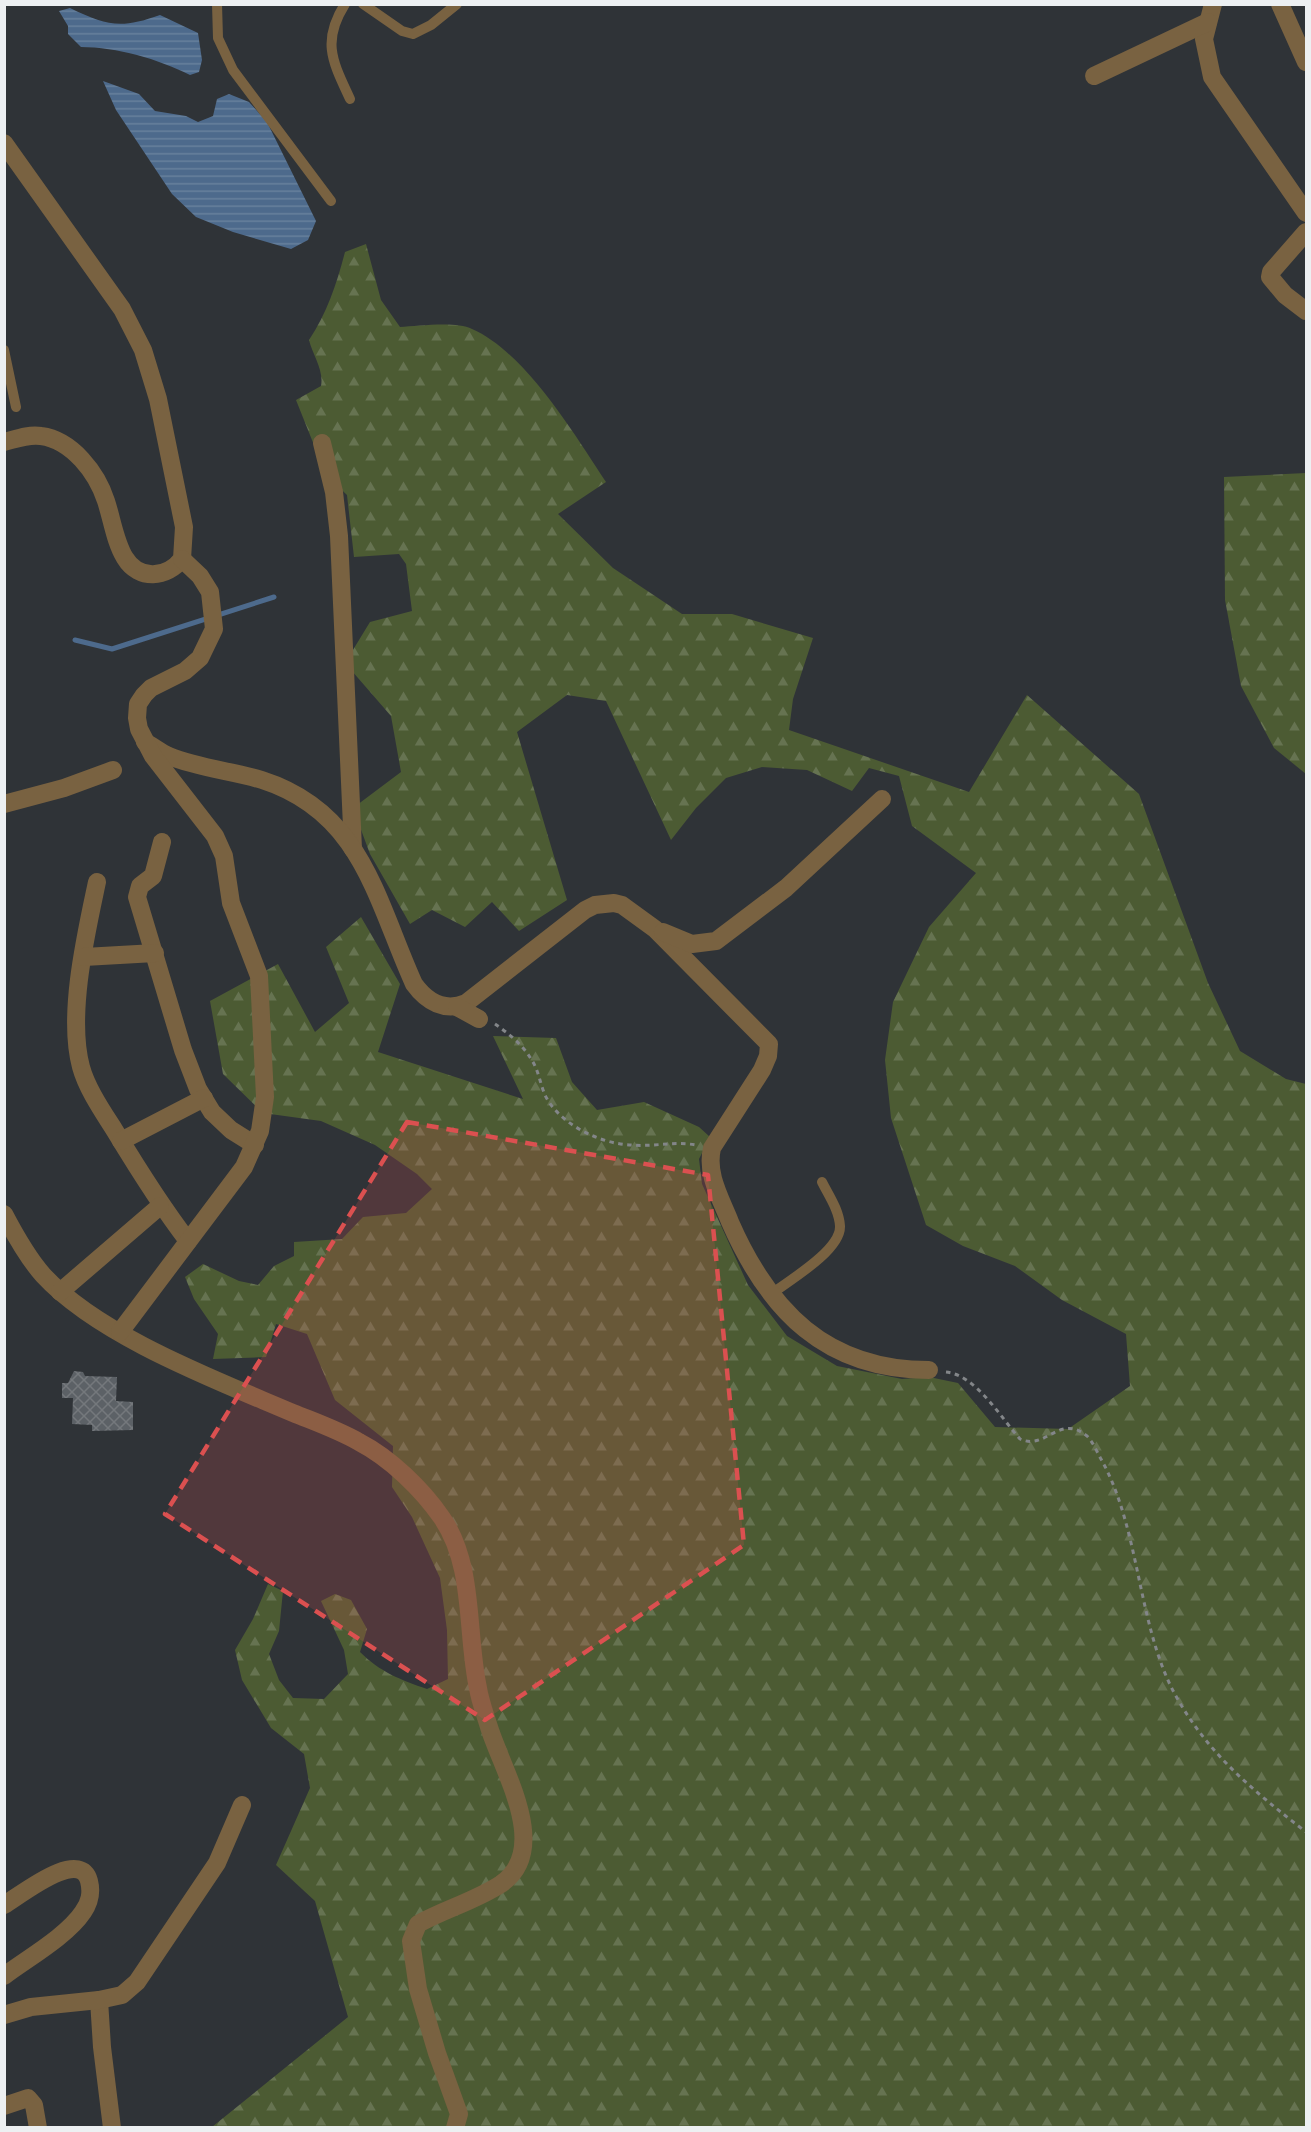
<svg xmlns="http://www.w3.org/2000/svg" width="1311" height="2132" viewBox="0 0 1311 2132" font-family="'Varela Round',sans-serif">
  <defs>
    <pattern id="forest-firs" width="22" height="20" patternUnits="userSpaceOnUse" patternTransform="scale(1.5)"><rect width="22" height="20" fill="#4c5b33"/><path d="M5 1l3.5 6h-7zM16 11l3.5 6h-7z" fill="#667351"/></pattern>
    <pattern id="water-rules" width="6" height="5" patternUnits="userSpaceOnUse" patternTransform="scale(1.5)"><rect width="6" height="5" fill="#4d6a8c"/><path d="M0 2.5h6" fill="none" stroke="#67809d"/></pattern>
    <pattern id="building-cross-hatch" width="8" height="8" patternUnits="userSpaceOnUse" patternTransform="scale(1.5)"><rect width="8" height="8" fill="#5c6166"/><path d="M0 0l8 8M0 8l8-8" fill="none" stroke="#74787c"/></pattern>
  </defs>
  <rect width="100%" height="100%" fill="#2f3337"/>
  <g fill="url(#forest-firs)">
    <path d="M366,244L381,300L400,327C419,326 456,321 472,329C525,352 575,435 606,482L558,514L613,568L682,614H732L813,638L793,699L789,730L969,792L1027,695L1139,794L1208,983L1240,1051L1286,1079L1306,1084V2127H212L348,2017L315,1901L276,1865L310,1788L304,1754L271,1728L242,1680L235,1650L253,1619L268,1584L283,1591L279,1631L269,1654L279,1680L293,1698L324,1699L348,1674L344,1650L321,1601L335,1594L351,1600L367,1629L360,1652C380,1672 401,1680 427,1689L448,1679L447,1630L440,1578L412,1517L392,1487L393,1446L335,1400L307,1334L276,1324L266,1357L213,1359L218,1334L194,1299L185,1277L203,1264L239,1281L258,1285L274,1266L294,1256V1242L342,1239L363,1217L406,1213L432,1189L417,1174L375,1145L321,1121L263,1113L223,1074L210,1001L278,964L315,1032L349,1003L326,947L361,917L400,984L378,1052L523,1099L493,1036L556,1038L572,1082L597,1110L644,1102L699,1127L710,1137L699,1159L702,1184L748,1285L787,1336L837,1366L902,1379L929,1377L958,1383L995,1427L1068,1429L1130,1386L1126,1334L1062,1300L1015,1266L963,1246L926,1225L891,1118L885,1060L893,1002L929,927L976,873L912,826L899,776L869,768L852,791L807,770L762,767L726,778L696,808L671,840L606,701L567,695L517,732L567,900L519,931L492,902L465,927L432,910L410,924L370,854L353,808L401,772L391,716L345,663L370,622L412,611L406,564L399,554L354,557L347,495L326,475L296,400L321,386C324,370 313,356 309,340C327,313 337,283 345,252Z"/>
    <path d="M1306,473V774L1274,748L1241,686L1225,600L1224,477Z"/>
  </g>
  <g fill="url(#water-rules)">
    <path d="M70,8C107,26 121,29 160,15L198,33L202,60L199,72L190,75C158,59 117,47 81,47L68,34V26L59,11Z"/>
    <path d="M103,81L139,94L155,111L186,116L198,122L213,116L217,99L229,94L249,102L267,122L316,221L308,240L291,249L233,232L196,217L172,194L116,110Z"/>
  </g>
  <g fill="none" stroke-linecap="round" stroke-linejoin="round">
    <path stroke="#4d6a8c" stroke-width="5" d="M75,640L112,649L274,597"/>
  </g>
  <path fill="url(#building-cross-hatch)" d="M74,1371L83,1372L85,1376L117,1377L116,1401L133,1402V1430L92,1431V1425L72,1424L73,1398H62V1383H68Z"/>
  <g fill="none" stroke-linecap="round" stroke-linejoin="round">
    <g stroke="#838689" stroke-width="3" stroke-dasharray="4.5 4.5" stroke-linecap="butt">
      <path d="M495,1024C508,1033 523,1045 531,1059C539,1070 540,1085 546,1097C561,1125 601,1144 631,1145C653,1147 675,1141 696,1145"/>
      <path d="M946,1372C976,1375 1001,1418 1020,1439C1046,1451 1059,1413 1087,1436C1093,1442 1097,1452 1101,1459C1141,1530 1137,1628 1177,1698C1210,1756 1255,1792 1306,1832"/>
    </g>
    <g stroke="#796241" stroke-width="10">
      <path d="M217,4L218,38L233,70L331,201"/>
      <path d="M345,4C321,42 333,62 350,99"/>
      <path d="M363,4L402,31L413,34L431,25L457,4"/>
      <path d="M4,350L16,407"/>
      <path d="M771,1294C790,1280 841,1250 840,1226C839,1210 829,1196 822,1182"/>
    </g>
    <g stroke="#796241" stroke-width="18">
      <path d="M1213,4L1204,39L1212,77L1306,213"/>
      <path d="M1280,4L1306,62"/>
      <path d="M1094,76L1208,22"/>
      <path d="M4,143L122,309L143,350L158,399L184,527L182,559C167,578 139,581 125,558C115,542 112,519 106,501C97,473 72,440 41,436C28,434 16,439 4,442"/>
      <path d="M1306,232L1271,272L1270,277L1285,295L1306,311"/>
      <path d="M322,443L334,492L339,536L353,849"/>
      <path d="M145,742C153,746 160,752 169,756C198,768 232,771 262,780C362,812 376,900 414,984C427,1002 445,1012 466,1003L585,910L595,905L614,903L622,905L655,929L769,1044L768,1056L762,1070L712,1148C706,1174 720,1197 730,1222C769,1311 826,1370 929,1370"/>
      <path d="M4,804L64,788L113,770"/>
      <path d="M162,842L153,876L140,886L137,897L183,1050L198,1089L212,1112L231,1130L255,1145"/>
      <path d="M97,882C86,934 67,1015 81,1067C87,1089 103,1112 115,1131C138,1169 161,1206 188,1241"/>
      <path d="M663,932L692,944L716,941L786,888L882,799"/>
      <path d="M84,957L155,953"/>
      <path d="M457,1007L479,1019"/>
      <path d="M121,1141L204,1098"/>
      <path d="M4,1214C15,1235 27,1257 43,1275C99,1336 216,1380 293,1413C315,1422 338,1430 359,1442C390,1458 422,1489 442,1518C475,1566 466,1633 478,1688C480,1701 485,1714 489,1727C502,1770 552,1849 501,1884C475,1901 445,1909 418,1924L411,1941L418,1989L437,2053L459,2114L455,2128"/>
      <path d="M60,1292L160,1206"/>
      <path d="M120,1332L244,1167L260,1131L265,1097L259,976L231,903L224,856L215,836L153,756L139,729L137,718L138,704L144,695L151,688L185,671L200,658L214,629L210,592L200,576L182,559"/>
      <path d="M4,1905C21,1895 80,1847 89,1881C92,1893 90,1902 83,1912C67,1936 28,1958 4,1976"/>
      <path d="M99,2000L102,2047L112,2128"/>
      <path d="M4,2015L31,2007L99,2000L122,1995L137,1982L217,1863L242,1805"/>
      <path d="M4,2106L28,2098L34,2105L38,2128"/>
    </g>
  </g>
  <path fill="#db5050" fill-opacity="0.2" stroke="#db5050" stroke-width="4.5" stroke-dasharray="12 8" stroke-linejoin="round" d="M407,1122L708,1175L744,1545L485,1720L165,1514Z"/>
  <rect width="1311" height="2132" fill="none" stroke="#edf0f2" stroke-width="12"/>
</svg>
